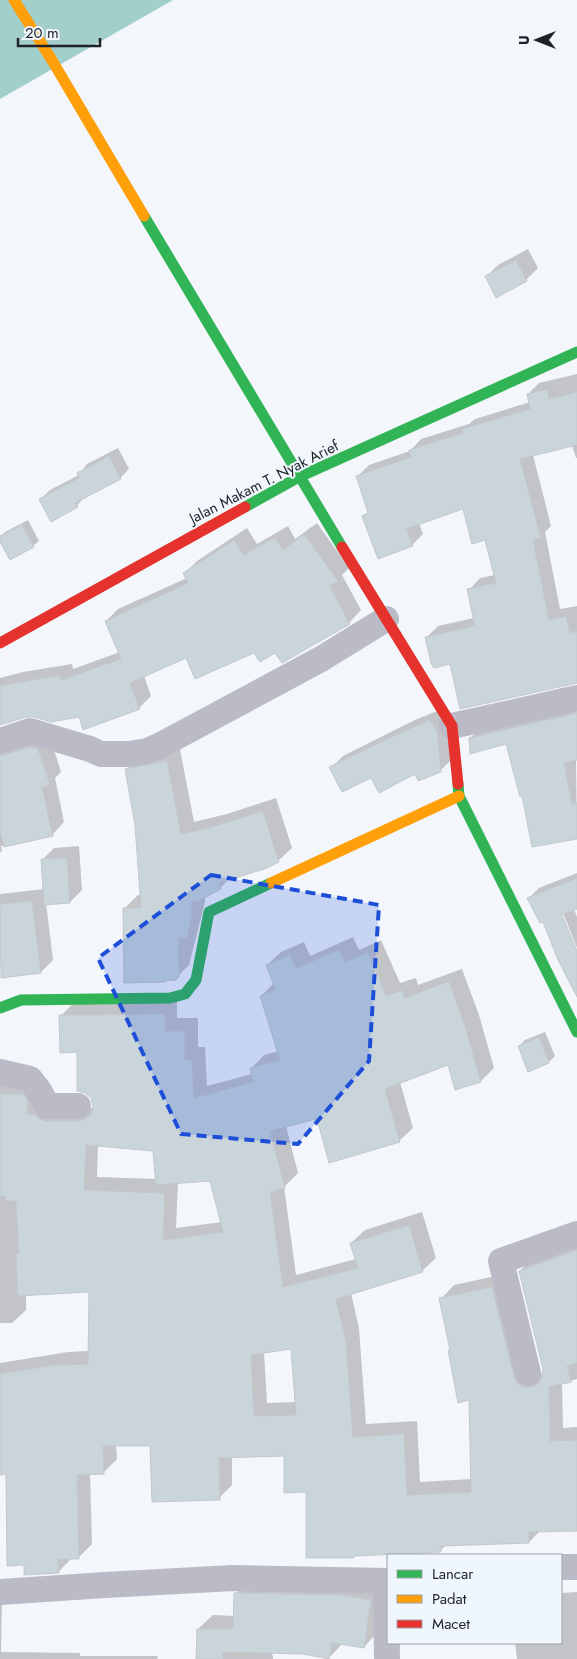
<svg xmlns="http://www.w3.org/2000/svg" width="577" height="1659" viewBox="0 0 577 1659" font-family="Jost,sans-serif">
  <rect width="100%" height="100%" fill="#f3f6fa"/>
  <path fill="#a2cfcc" d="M0,0H173L0,99Z"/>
  <g fill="#0003" fill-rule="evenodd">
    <path d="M528,249L538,268L526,280L486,277L498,265Z"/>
    <path d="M577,374V458H576L572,445L533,455L551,526L545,532L560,609L577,606V682L450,663L427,637L438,626L474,618L469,590L480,578L495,575L486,539L464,507L419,523L423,534L412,545L364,516L369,511L357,477L369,465L410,451L421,439L469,424L475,419L530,402L528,394L539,383Z"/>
    <path d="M118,448L129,469L120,478L85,496L77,506L41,499L50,490L79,475L87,464Z"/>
    <path d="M28,520L39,541L33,546L0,539L5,532Z"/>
    <path d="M317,523L349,568L342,575L361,610L349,623L282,661L276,651H255L186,656L144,676L151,696L139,708L79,716H25L0,724V678L23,672L72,664L73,669L120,652L106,621L118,609L187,578L185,573L197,561L247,528L257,544L288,526L295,539Z"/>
    <path d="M577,705L576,759L577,838L523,795L507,743L470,738L482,727Z"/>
    <path d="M442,709L452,759L440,771L372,776L331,768L343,756L415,720Z"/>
    <path d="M0,737H50L61,772L55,778L64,822L52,835L1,846L2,850L0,853Z"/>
    <path d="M180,749L194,822L227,814L276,798L292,848L278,861L230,878L220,888L205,896V902L189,965L175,979L124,909L138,895H142L137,825L126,770L140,756Z"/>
    <path d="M79,846L82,890L70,902L46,903L53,960L41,972L2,977L0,957V894L44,889L42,860L54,848Z"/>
    <path d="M577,873V908L574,909L577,917V948L561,908L559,909L577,954V969L529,898L539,888Z"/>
    <path d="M353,937L359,950L381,940L400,983L416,978L418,985L462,969L479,1015L494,1068L481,1081L449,1063L400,1082L413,1128L399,1141L318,1117L286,1126L298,1173L284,1187L296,1275L356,1259L351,1243L365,1230L422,1212L436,1258L422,1271L351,1293L359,1328L366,1424L417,1421L420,1482L472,1479L470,1399L449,1351L451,1348L441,1299L454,1285L505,1274L537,1374H544V1369L520,1271L534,1257L577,1242V1379L562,1383L563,1428L577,1427V1529L540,1531L529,1542L447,1544L440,1551L356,1554L354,1557L307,1491L285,1455L232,1456V1485L219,1498L152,1444L116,1445L117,1459L103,1473H90L92,1544L78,1558H72L58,1572L25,1564L7,1473H0V1363L68,1352L89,1351L90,1290L26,1294V1310L12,1323H0V1081L61,1108H94V1105L78,1051L61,1016L74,1002L177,1001V1018H198V1047H205L207,1086L252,1074L251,1069L264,1055L279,1051L261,996L274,983L267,965L281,952L304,942L310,956ZM98,1145L155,1150L157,1179L97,1177ZM210,1179L222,1222L176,1228L178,1182ZM292,1347L296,1402L267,1403L264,1352Z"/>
    <path d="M545,1032L555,1056L549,1062L528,1070L519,1046L525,1040Z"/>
    <path d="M250,1579L385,1586L378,1632L364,1647L343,1643L329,1658L303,1653L272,1652L273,1659H198V1629L213,1615L235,1616L236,1594Z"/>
    <path d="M577,1592V1659H517L515,1643H561V1593Z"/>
    <path d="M0,1598H2L1,1652L80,1653V1656H158L157,1659H0Z"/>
  </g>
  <g fill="#c9d5db" stroke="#c2c8cb" fill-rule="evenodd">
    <path d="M516,260L527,281L496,298L485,276Z"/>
    <path d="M547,389L549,399L577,392V445L520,459L541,538L533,540L549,620L566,616L570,633L577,631V683L460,709L450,664L434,668L431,663L425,637L475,626L467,589L496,583L485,540L472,544L463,509L406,529L413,546L378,559L362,516L368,513L356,476L411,457L409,450L463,433L462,429L530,409L527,394Z"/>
    <path d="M109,456L121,479L75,503L78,507L51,522L39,499L79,478L77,473Z"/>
    <path d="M22,525L34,547L10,560L0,542V536Z"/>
    <path d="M304,534L338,581L330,586L350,624L282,663L275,653L260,662L254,653L195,679L186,658L130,683L140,709L83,730L79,717L51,722L34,717H26L0,725V686L60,675L61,680L121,659L105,621L188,583L183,573L234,540L244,555L275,537L283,550Z"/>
    <path d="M577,713V760L564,763L572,804L577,803V839L532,847L522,796L520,797L506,744L470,754L469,738Z"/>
    <path d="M430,720L437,731L441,772L418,781L415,774L379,793L371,778L342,792L329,767L402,732Z"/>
    <path d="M30,747L38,749L50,785L42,787L53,836L4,847L0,830V756Z"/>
    <path d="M167,761L181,834L212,827L263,811L279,862L267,868L219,883L221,889L198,901L192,902V916L187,938H178L179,977L176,980L165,981V982L124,983L123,908H141L135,825L125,769Z"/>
    <path d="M67,858L70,903L44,905L41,859Z"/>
    <path d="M577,878V909L562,915L577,951V997L558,960L543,922L540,923L527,898Z"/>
    <path d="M32,901L41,973L1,978L0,904Z"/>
    <path d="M339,950L345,962L368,952L386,996L402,990L405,998L449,981L466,1029L481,1082L455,1090L448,1065L385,1089L400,1142L329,1163L317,1119L270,1131L285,1188L270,1192L283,1287L358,1268L350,1243L409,1225L423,1272L336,1299L346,1342L353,1437L404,1434L407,1495L471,1492L469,1400L458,1403L448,1350H450L439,1298L492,1287L514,1377L517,1383L523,1387H532L538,1384L542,1378L543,1369L519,1271L577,1250V1363L567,1366L571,1382L549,1387L550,1441L577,1440V1531L529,1532V1543L441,1546V1552L354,1556V1558H306V1492L284,1493V1456L219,1458L220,1500L152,1502L150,1446H103L104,1474L77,1475L79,1559H58L59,1573L24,1575V1565L7,1566L6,1474L0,1475V1374L53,1365L88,1364L89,1292L18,1296L16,1254H19L16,1201H5V1196H0V1094H23L28,1101L27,1114L35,1115L40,1119L46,1121H78L85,1119L91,1114L93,1106L91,1098L85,1093L77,1091V1052L60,1053L59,1015L165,1014V1031H185V1060H192L194,1098L253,1082L250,1068L280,1060L260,996L276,990L266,965L290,955L296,968ZM86,1145L153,1151L156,1185L210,1181L223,1232L163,1240L165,1193L84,1190ZM291,1349L296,1415L254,1416L251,1355Z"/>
    <path d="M539,1037L549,1063L528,1072L518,1046Z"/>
    <path d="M234,1593L342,1595L371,1600L364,1648L332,1643L329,1659L303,1654L223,1652V1659H196L197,1629H233Z"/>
  </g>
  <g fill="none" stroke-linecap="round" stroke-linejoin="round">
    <g stroke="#bbbbc8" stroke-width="26">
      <path d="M452,726L577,698"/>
      <path d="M0,741L30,731L90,749L101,754H129L147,751L161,745L321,659L386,619"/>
      <path d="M0,1072L30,1079L40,1092L47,1106H78"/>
      <path d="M528,1373L501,1261L577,1234"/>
      <path d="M561,1567H577"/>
      <path d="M386,1582L387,1659"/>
      <path d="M0,1592L105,1585L233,1578L388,1581"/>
    </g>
    <g stroke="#30b455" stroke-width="11">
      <path d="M144,216L342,547"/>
      <path d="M245,507L299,477L577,352"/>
      <path d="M458,784L459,796L577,1032"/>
      <path d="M0,1008L21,1000L170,998L185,994L196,980L209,912L271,883"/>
    </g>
    <g stroke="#ff9f0a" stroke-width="11">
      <path d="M14,0L53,62L144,216"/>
      <path d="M271,883L459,796"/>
    </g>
    <g stroke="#e5322d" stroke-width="11">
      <path d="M342,547L452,726L458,784"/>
      <path d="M0,643L245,507"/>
    </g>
  </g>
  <path fill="#1d4ed8" fill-opacity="0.2" stroke="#1d4ed8" stroke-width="4" stroke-dasharray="10 6" stroke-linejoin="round" d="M211,875L379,905L369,1061L298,1144L181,1134L98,958Z"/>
  <g text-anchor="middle" stroke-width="4" stroke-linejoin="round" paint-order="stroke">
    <g font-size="15" fill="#1d2227" stroke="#f0f6fd">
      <text transform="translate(264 482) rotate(-27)" y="5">Jalan Makam T. Nyak Arief</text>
    </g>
  </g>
  <rect x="387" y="1554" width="175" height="90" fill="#f0f6fd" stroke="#9ca1a7"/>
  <rect x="397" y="1570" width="25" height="8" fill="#30b455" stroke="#9ca1a7"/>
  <text x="432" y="1579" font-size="15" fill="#1d2227">Lancar</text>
  <rect x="397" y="1595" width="25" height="8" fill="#ff9f0a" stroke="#9ca1a7"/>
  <text x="432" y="1604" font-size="15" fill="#1d2227">Padat</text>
  <rect x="397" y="1620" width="25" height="8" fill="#e5322d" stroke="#9ca1a7"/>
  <text x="432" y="1629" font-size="15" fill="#1d2227">Macet</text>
  <g transform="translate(537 40) rotate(270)" stroke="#f0f6fd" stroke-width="4" paint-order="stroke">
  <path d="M0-4L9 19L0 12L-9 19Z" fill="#1d2227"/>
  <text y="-8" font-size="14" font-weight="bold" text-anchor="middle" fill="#1d2227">U</text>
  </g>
  <path d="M18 38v8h82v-8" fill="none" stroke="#1d2227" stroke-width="2.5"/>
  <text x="25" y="38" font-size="15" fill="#1d2227" stroke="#f0f6fd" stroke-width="4" paint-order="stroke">20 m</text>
</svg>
